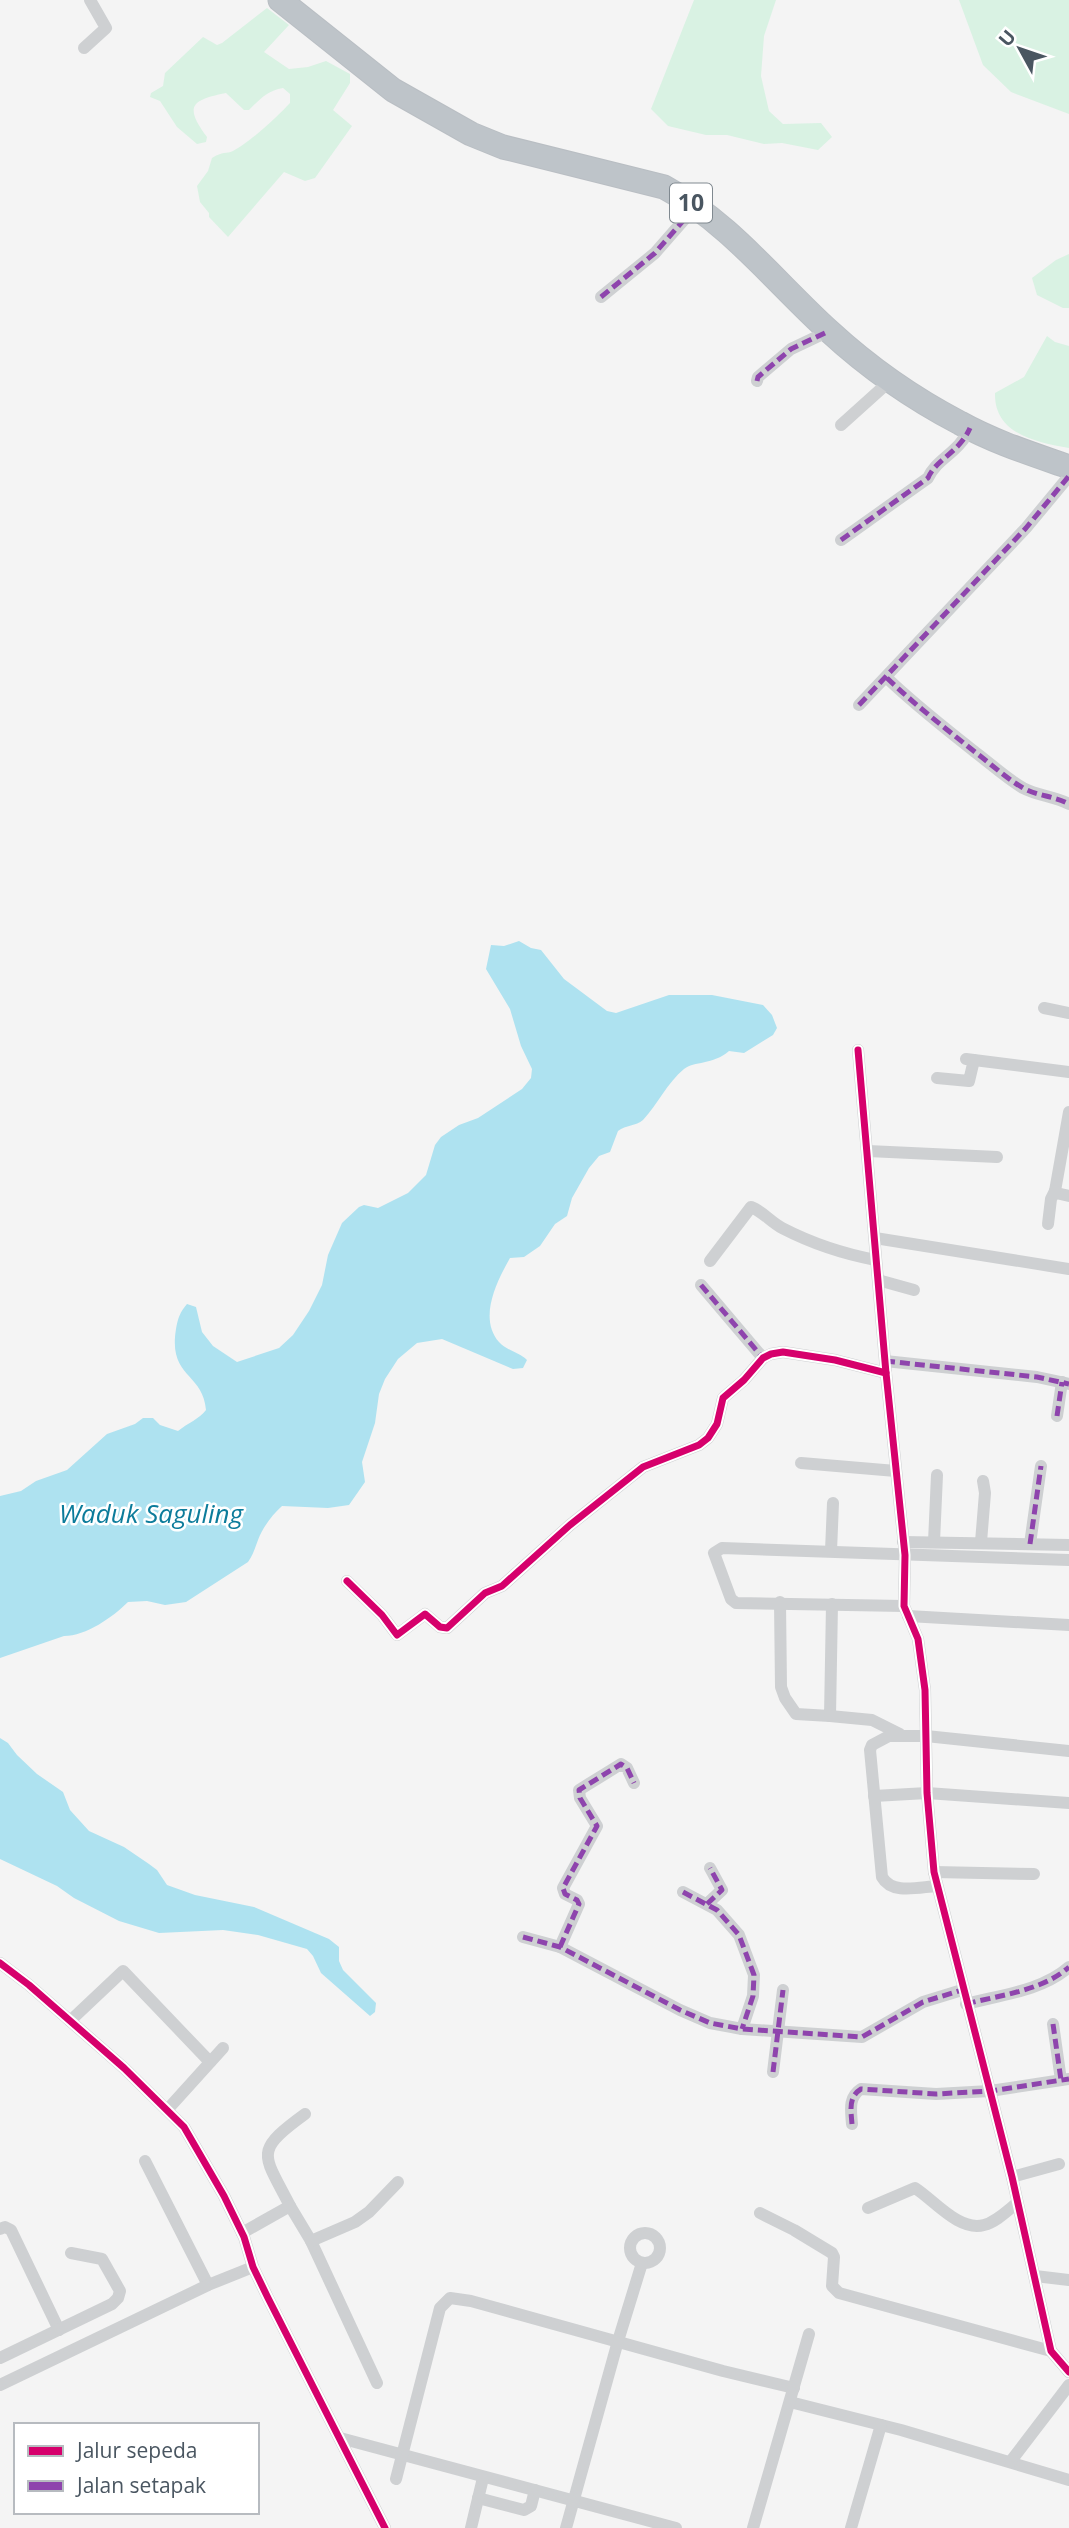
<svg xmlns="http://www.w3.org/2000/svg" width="1069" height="2528" viewBox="0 0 1069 2528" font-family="'Open Sans',sans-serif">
  <rect width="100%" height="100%" fill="#f4f4f4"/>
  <g fill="#d9f2e3">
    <path d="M694,0H776L764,36L761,76L769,111L783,124L821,123L832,137L818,150L782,143L764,144L727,135H706L668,126L651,109Z"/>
    <path d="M959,0H1069V114L1011,92L983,65Z"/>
    <path d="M267,8L289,25L264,52L289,69L308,67L326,61L350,74V83L333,110L352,126L315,178L305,181L284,172L228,237L209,217V213L200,202L197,186L208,171L212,158C223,151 226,154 233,151C249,143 278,116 290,103V94L283,88C267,91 260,99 249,110H244L226,93C191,100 184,106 207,137L206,142L197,144L177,127L160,101L150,97L151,93L163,86L165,73L203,37L217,45L222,43Z"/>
    <path d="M1069,254V308H1063L1037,295L1032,278L1056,260Z"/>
    <path d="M1047,336L1055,342L1069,346V448C1036,442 994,434 995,393L1024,377Z"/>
  </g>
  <g fill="#aee2f0">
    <path d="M519,941L531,948L541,950L564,979L607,1011L616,1013L669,995H712L763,1005L772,1015L777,1028L773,1035L744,1053L729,1051C713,1065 694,1061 684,1069C667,1083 658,1104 643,1120C636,1126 626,1125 618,1131L610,1152L599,1156L589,1168L572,1198L567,1216L555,1224L540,1246L524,1257L510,1258C497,1281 478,1318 499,1342C507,1351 519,1352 527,1360L523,1368L513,1369L442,1339L417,1343L398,1359L385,1379L379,1394L375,1423L362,1462L365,1482L349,1505L328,1508L282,1506C272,1515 263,1527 258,1540C255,1548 253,1555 248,1562L186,1602L165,1605L147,1601L128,1602C113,1617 86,1636 64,1636L0,1658V1496L21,1491L36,1481L67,1470L107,1434L135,1424L143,1418H153L160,1425L178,1431C188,1423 199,1419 206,1410C203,1372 168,1378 176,1329C178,1318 180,1312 187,1304L196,1307L202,1332L213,1346L237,1362L279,1348L293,1335L309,1311L322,1285L328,1255L342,1223L359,1207L364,1205L378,1208L408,1193L426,1175L435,1145L441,1137L459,1125L478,1118L522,1089L531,1078L532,1069L521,1046L510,1009L486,969L491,945L504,946Z"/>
    <path d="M0,1738L8,1743L17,1755L37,1774L63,1792L70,1810L89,1831L124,1847L149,1864L157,1870L167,1885L195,1895L254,1907L329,1939L339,1947V1961L343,1970L376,2003L375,2012L370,2016L321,1973L313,1956L307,1949L258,1935L223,1930L159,1933L119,1921L74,1898L57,1886L0,1859Z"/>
  </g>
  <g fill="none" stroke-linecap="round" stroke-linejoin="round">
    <g stroke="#b9bec3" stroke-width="25">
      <path id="highway" d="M280,0L393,90L471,134L503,147L664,187C729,222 775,282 829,331C867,366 914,399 960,423C994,442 1032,454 1069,467"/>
    </g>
    <g stroke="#ced0d2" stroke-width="12">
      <path d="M84,48L106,28L90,0"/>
      <path d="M601,297L655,253L696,206"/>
      <path d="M757,381L758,377L791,349L829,331"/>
      <path d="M841,425L891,380"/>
      <path d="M841,540L928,478C936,459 959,453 970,428"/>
      <path d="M887,678C915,705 945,728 975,752C991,764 1006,778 1023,788C1038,796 1054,796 1069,804"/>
      <path d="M859,705L1026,528L1069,476"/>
      <path d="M1044,1008L1069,1013"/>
      <path d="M858,1050L886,1373L905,1555L904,1606L918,1639L925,1690L927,1793L934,1872L1012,2177L1051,2351L1069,2372"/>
      <path d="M966,1059L1069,1072"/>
      <path d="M937,1078L969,1081L974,1060"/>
      <path d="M1069,1112L1055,1191L1056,1193L1069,1196"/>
      <path d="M868,1151L997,1157"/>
      <path d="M1048,1224L1051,1199L1055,1191"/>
      <path d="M875,1238L1069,1269"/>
      <path d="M710,1261L751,1207C762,1211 771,1222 782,1228C811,1243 844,1254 876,1260"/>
      <path d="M878,1280L914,1290"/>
      <path d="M701,1285L763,1358"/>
      <path d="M885,1361L1037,1377L1069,1384"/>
      <path d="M1057,1416L1062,1382"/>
      <path d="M801,1463L896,1471"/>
      <path d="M903,1542L1069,1545"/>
      <path d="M934,1542L937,1475"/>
      <path d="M981,1542L985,1493L983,1481"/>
      <path d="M1030,1544L1041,1466"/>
      <path d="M831,1551L833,1503"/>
      <path d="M347,1581L382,1615L397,1635L425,1614L440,1627L447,1628L485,1593L502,1586L570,1525L643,1467L699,1445L708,1438L717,1424L723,1398L744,1380L763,1358L771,1354L783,1352L835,1360L886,1373"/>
      <path d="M780,1602L781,1687L785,1698L796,1714L830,1716L832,1604"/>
      <path d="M904,1606L736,1603L731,1599L714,1553L722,1548L1069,1560"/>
      <path d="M908,1616L1069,1625"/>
      <path d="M830,1716L872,1720L900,1734"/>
      <path d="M874,1796L927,1793L1069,1803"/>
      <path d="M934,1872L1034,1874"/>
      <path d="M937,1886C919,1887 892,1895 882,1877L870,1750L872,1745L889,1736H926L1069,1751"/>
      <path d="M683,1892L717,1910L739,1935L754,1975L753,1996L742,2029"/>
      <path d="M707,1904L722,1890L710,1868"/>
      <path d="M523,1937L560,1947L680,2010L710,2023L742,2029L862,2037L923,2002L962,1990"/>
      <path d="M560,1947L579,1904L577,1900L565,1894L563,1888L597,1826L580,1798L579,1790L621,1764L627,1768L634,1783"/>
      <path d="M0,1963L29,1985L124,2068L184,2127L224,2196L244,2237L253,2267L268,2298L385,2528"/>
      <path d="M966,2004C1000,1995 1042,1991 1069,1967"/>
      <path d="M70,2021L123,1971L210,2062"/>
      <path d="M1053,2024L1061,2080"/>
      <path d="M773,2072L783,1990"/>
      <path d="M167,2110L223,2048"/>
      <path d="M852,2124C851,2111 848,2097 861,2089L936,2094L990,2091L1069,2079"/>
      <path d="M145,2161L208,2285"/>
      <path d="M1012,2177L1059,2164"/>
      <path d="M290,2206C263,2153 253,2152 305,2114"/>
      <path d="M868,2208L915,2188C934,2200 959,2232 984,2225C996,2222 1007,2211 1017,2203"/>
      <path d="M760,2213L794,2230L832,2253L834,2257L832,2286L839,2293L1051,2351"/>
      <path d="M0,2229L5,2227L11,2230L59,2330"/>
      <path d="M242,2233L290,2206L311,2241L377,2383"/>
      <circle cx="645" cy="2248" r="15"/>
      <path d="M311,2241L355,2222L369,2212L398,2182"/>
      <path d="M1035,2276L1069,2280"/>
      <path d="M0,2358L112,2304L118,2298L120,2291L102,2259L71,2253"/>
      <path d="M0,2385L208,2285L253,2267"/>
      <path d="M790,2402L901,2430L1069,2480"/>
      <path d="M340,2438L676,2528"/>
      <path d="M1011,2461L1069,2385"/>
      <path d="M396,2479L440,2308L450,2298L471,2301L723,2371L794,2388"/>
      <path d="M478,2498L524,2510L531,2506L535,2490"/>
      <path d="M471,2528L483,2478"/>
      <path d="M566,2528L618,2341L642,2263"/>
      <path d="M753,2528L809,2334"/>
      <path d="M851,2528L881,2425"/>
    </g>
    <use href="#highway" stroke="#bec4c9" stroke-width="23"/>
    <g stroke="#8e44ad" stroke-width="5" stroke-dasharray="10 5" stroke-linecap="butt">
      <path d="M601,297L655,253L696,206"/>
      <path d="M757,381L758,377L791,349L829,331"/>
      <path d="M841,540L928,478C936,459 959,453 970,428"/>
      <path d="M887,678C915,705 945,728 975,752C991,764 1006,778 1023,788C1038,796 1054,796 1069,804"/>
      <path d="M859,705L1026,528L1069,476"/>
      <path d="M701,1285L763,1358"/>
      <path d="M885,1361L1037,1377L1069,1384"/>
      <path d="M1057,1416L1062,1382"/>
      <path d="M1030,1544L1041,1466"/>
      <path d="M683,1892L717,1910L739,1935L754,1975L753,1996L742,2029"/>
      <path d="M707,1904L722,1890L710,1868"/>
      <path d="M523,1937L560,1947L680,2010L710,2023L742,2029L862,2037L923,2002L962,1990"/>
      <path d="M560,1947L579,1904L577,1900L565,1894L563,1888L597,1826L580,1798L579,1790L621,1764L627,1768L634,1783"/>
      <path d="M966,2004C1000,1995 1042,1991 1069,1967"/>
      <path d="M1053,2024L1061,2080"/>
      <path d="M773,2072L783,1990"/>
      <path d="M852,2124C851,2111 848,2097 861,2089L936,2094L990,2091L1069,2079"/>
    </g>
    <g stroke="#fff" stroke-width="11">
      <g id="cycleway">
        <path d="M858,1050L886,1373L905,1555L904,1606L918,1639L925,1690L927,1793L934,1872L1012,2177L1051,2351L1069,2372"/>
        <path d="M347,1581L382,1615L397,1635L425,1614L440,1627L447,1628L485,1593L502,1586L570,1525L643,1467L699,1445L708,1438L717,1424L723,1398L744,1380L763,1358L771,1354L783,1352L835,1360L886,1373"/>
        <path d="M0,1963L29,1985L124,2068L184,2127L224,2196L244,2237L253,2267L268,2298L385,2528"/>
      </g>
    </g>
    <use href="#cycleway" stroke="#d6006c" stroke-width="7"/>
  </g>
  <g text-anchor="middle" stroke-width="5" stroke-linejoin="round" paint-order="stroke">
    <rect fill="#fff" stroke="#808990" stroke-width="2" x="670" y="183.5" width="42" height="39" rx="5"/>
    <g font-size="23" font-weight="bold" fill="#4a5661">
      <text x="691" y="211">10</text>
    </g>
    <g font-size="26" font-style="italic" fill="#0c7c9b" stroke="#fff">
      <text x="151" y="1523">Waduk Saguling</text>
    </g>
  </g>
  <rect x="14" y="2423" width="245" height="91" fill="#ffffff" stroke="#b7bbc0" stroke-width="2"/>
  <rect x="28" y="2446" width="35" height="10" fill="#d6006c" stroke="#b7bbc0" stroke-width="2"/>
  <text x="77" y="2458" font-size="21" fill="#4a5661">Jalur sepeda</text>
  <rect x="28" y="2481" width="35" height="10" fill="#8e44ad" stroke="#b7bbc0" stroke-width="2"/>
  <text x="77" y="2493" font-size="21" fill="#4a5661">Jalan setapak</text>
  <g transform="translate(1020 49) rotate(310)" stroke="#ffffff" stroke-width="5" paint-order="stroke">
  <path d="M0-5L12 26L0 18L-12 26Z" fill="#4a5661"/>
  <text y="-10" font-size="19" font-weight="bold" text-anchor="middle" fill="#4a5661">U</text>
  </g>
</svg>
